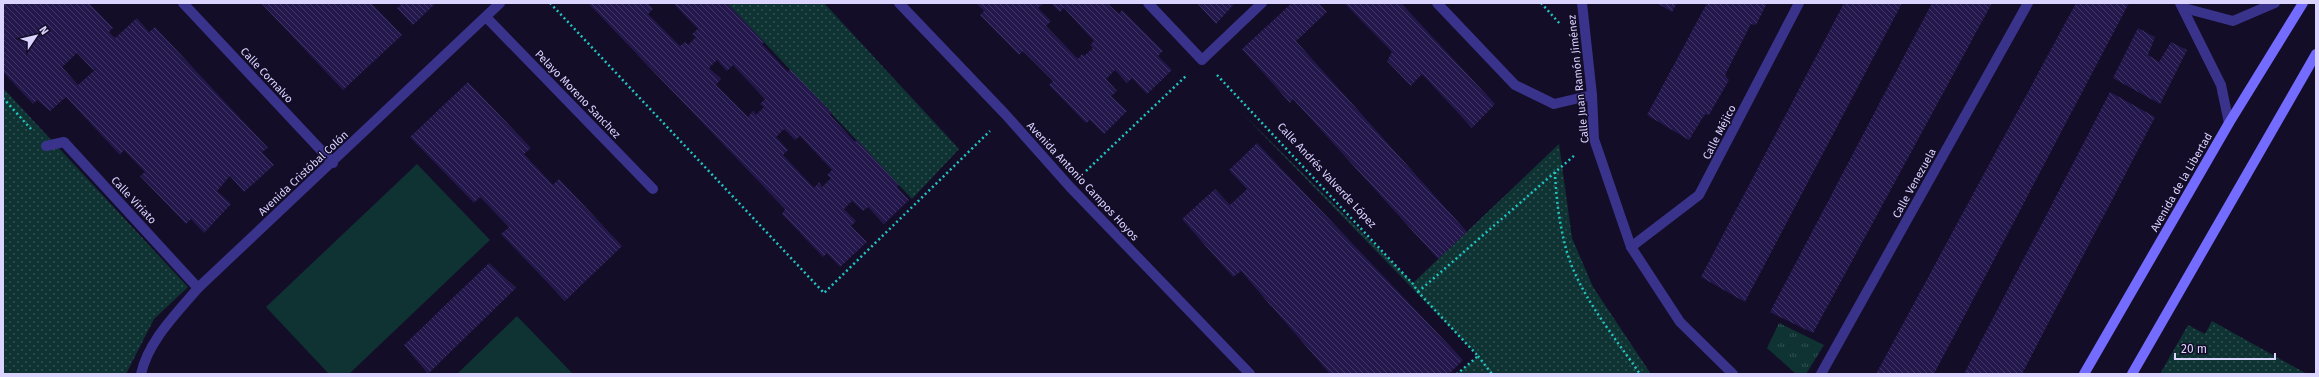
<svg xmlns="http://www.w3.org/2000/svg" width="2319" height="377" viewBox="0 0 2319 377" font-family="'Fira Sans',sans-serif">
  <defs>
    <pattern id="grass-tufts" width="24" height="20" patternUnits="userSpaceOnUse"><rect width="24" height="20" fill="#0f3333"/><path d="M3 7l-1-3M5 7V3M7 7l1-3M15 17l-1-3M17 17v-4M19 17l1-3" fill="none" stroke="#315052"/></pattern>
    <pattern id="park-dots" width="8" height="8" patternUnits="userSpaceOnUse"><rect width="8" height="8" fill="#0f3333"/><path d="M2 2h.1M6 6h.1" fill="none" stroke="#315052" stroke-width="1.8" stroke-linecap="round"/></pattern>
    <pattern id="building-back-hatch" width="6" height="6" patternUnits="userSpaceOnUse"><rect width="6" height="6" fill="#23174b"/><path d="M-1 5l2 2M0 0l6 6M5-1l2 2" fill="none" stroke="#423866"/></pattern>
  </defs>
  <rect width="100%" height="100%" fill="#130d28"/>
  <path fill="url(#grass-tufts)" d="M1779,323L1824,345L1806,374H1796L1767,348Z"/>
  <g fill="url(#park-dots)">
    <path d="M727,3H824L959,149L912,199Z"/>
    <path d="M3,88L188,287L154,319L126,374H3Z"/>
    <path d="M1242,113L1413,283L1559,144L1572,238L1593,287L1651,374H1457L1478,356Z"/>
    <path d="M2212,321L2307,374H2160L2188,325L2205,334Z"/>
  </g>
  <g fill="#0f3333">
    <path d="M417,164L490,240L349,374H329L266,307Z"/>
    <path d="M517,316L573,374H457Z"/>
  </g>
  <g fill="url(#building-back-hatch)" fill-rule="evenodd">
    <path d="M3,3H89L113,28L109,32L115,38L137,18L149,32L155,27L268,148L262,152L274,165L244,192L230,176L217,191L231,204L204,233L191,219L186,224L140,176L145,172L124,150L120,155L66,97L50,111L37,100L33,104L3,72ZM77,53L93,70L97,68L78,85L62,67Z"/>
    <path d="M261,3H371L402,35L343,90Z"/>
    <path d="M399,3H436L413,25L397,8L401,5Z"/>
    <path d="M588,3H648L653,9L648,14L680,46L685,42L688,45L696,37L692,34L698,29L673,3H727L764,42L762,44L788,72L790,69L832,113L830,115L843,129L855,142L857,140L899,185L897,187L909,200L884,224L868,207L863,211L852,201L844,209L856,221L851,226L867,242L840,267L827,253L823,257L782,214L785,209ZM717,60L727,71L733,65L765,99L760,104L764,107L756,115L753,111L748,117L716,85L721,79L709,68ZM784,129L795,140L800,136L832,170L827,175L831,178L822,187L819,182L814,188L783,155L788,150L776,137Z"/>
    <path d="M976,3H1044L1038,8L1051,21L1046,26L1078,59L1082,54L1084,56L1093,48L1090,45L1094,41L1064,8L1060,12L1051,3H1107L1119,14L1122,10L1163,51L1158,56L1172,70L1147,94L1132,78L1127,83L1115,70L1106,79L1117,91L1111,96L1127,111L1104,134L1090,120L1086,123L1049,85L1053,81L1023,51L1019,55L980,15L984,11Z"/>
    <path d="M1197,3H1235L1216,24Z"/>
    <path d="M1292,3H1319L1327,12L1296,41L1467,232L1438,259L1293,99L1290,103L1242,49Z"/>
    <path d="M1344,3H1401L1495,104L1472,128L1422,74L1411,86L1387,61L1392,52Z"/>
    <path d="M1657,3H1677L1672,12Z"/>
    <path d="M1707,3H1767L1756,25L1751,24L1725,75L1729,80L1709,115L1705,114L1689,140L1647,115Z"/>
    <path d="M1844,3H1902L1745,302L1701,277Z"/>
    <path d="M1932,3H1992L1813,333L1770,312Z"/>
    <path d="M2076,3H2129L1934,374H1876Z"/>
    <path d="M2138,28L2155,37L2148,55L2159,62L2171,42L2187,50L2160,104L2113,78Z"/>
    <path d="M468,82L531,148L524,154L553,185L559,179L622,246L565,301L501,234L509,227L480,197L474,203L410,137Z"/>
    <path d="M2110,92L2155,117L2022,374H1964Z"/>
    <path d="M1257,143L1463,360L1449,374H1330L1241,271L1233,277L1182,219L1215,189L1230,205L1247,189L1229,170Z"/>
    <path d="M489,263L516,288L428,374L404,345Z"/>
  </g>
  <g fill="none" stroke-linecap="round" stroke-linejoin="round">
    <g stroke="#22c5c1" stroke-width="2.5" stroke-dasharray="2 3" stroke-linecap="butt">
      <path d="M550,3L824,293L990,131"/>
      <path d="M1541,3L1561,25"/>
      <path d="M1217,75L1413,284L1418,292L1478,356L1457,374"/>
      <path d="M3,98L31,129"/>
      <path d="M1086,171L1187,75"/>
      <path d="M1555,172C1556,197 1559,221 1565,245C1576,291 1614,336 1640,374"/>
      <path d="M1418,292L1576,154"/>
      <path d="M1478,356L1492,374"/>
    </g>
    <g stroke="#3a338c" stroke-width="10">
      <path d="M183,3L333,163"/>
      <path d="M899,3L1006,115L1070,187L1250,374"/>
      <path d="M1148,3L1202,60L1262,3"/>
      <path d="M1437,3L1515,85L1554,104L1592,95"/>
      <path d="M1582,3L1592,95L1594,139L1631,247L1680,322L1733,374"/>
      <path d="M2180,3L2221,85L2229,123"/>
      <path d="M2184,8L2233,21L2275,3"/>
      <path d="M486,17L653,189"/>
      <path d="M46,146L64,142L198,288"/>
      <path d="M1631,247L1699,195L1799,3"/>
      <path d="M141,374C148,341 177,313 198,288L500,3"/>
      <path d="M1821,374L2028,3"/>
    </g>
    <g stroke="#746bff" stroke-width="10">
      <path d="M2084,374L2229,123L2303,3"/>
      <path d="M2132,374L2316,54"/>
    </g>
  </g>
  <g text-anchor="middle" stroke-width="3" stroke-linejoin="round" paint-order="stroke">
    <g font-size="11" fill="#dbd4ff" stroke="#130d28">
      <text transform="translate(267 75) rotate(47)" y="4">Calle Cornalvo</text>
      <text transform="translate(1578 79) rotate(-96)" y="4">Calle Juan Ramón Jiménez</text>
      <text transform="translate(578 94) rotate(46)" y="4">Pelayo Moreno Sanchez</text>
      <text transform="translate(1719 132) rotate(-63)" y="4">Calle Méjico</text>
      <text transform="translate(303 173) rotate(-43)" y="4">Avenida Cristóbal Colón</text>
      <text transform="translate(1327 175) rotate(47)" y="4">Calle Andrés Valverde López</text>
      <text transform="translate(1083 181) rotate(47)" y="4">Avenida Antonio Campos Hoyos</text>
      <text transform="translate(2181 182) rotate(-60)" y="4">Avenida de la Libertad</text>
      <text transform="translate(1914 183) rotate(-61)" y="4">Calle Venezuela</text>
      <text transform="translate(134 200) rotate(47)" y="4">Calle Viriato</text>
    </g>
  </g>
  <rect width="2319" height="377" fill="none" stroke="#dbd4ff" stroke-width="8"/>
  <g transform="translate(36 36) rotate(55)" stroke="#130d28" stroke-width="3" paint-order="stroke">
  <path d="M0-3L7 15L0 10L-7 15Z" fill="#dbd4ff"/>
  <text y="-6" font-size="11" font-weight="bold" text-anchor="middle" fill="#dbd4ff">N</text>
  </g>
  <path d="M2175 353v6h100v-6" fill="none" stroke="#dbd4ff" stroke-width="2"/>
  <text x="2181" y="353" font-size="12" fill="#dbd4ff" stroke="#130d28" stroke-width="3" paint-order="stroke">20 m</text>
</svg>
